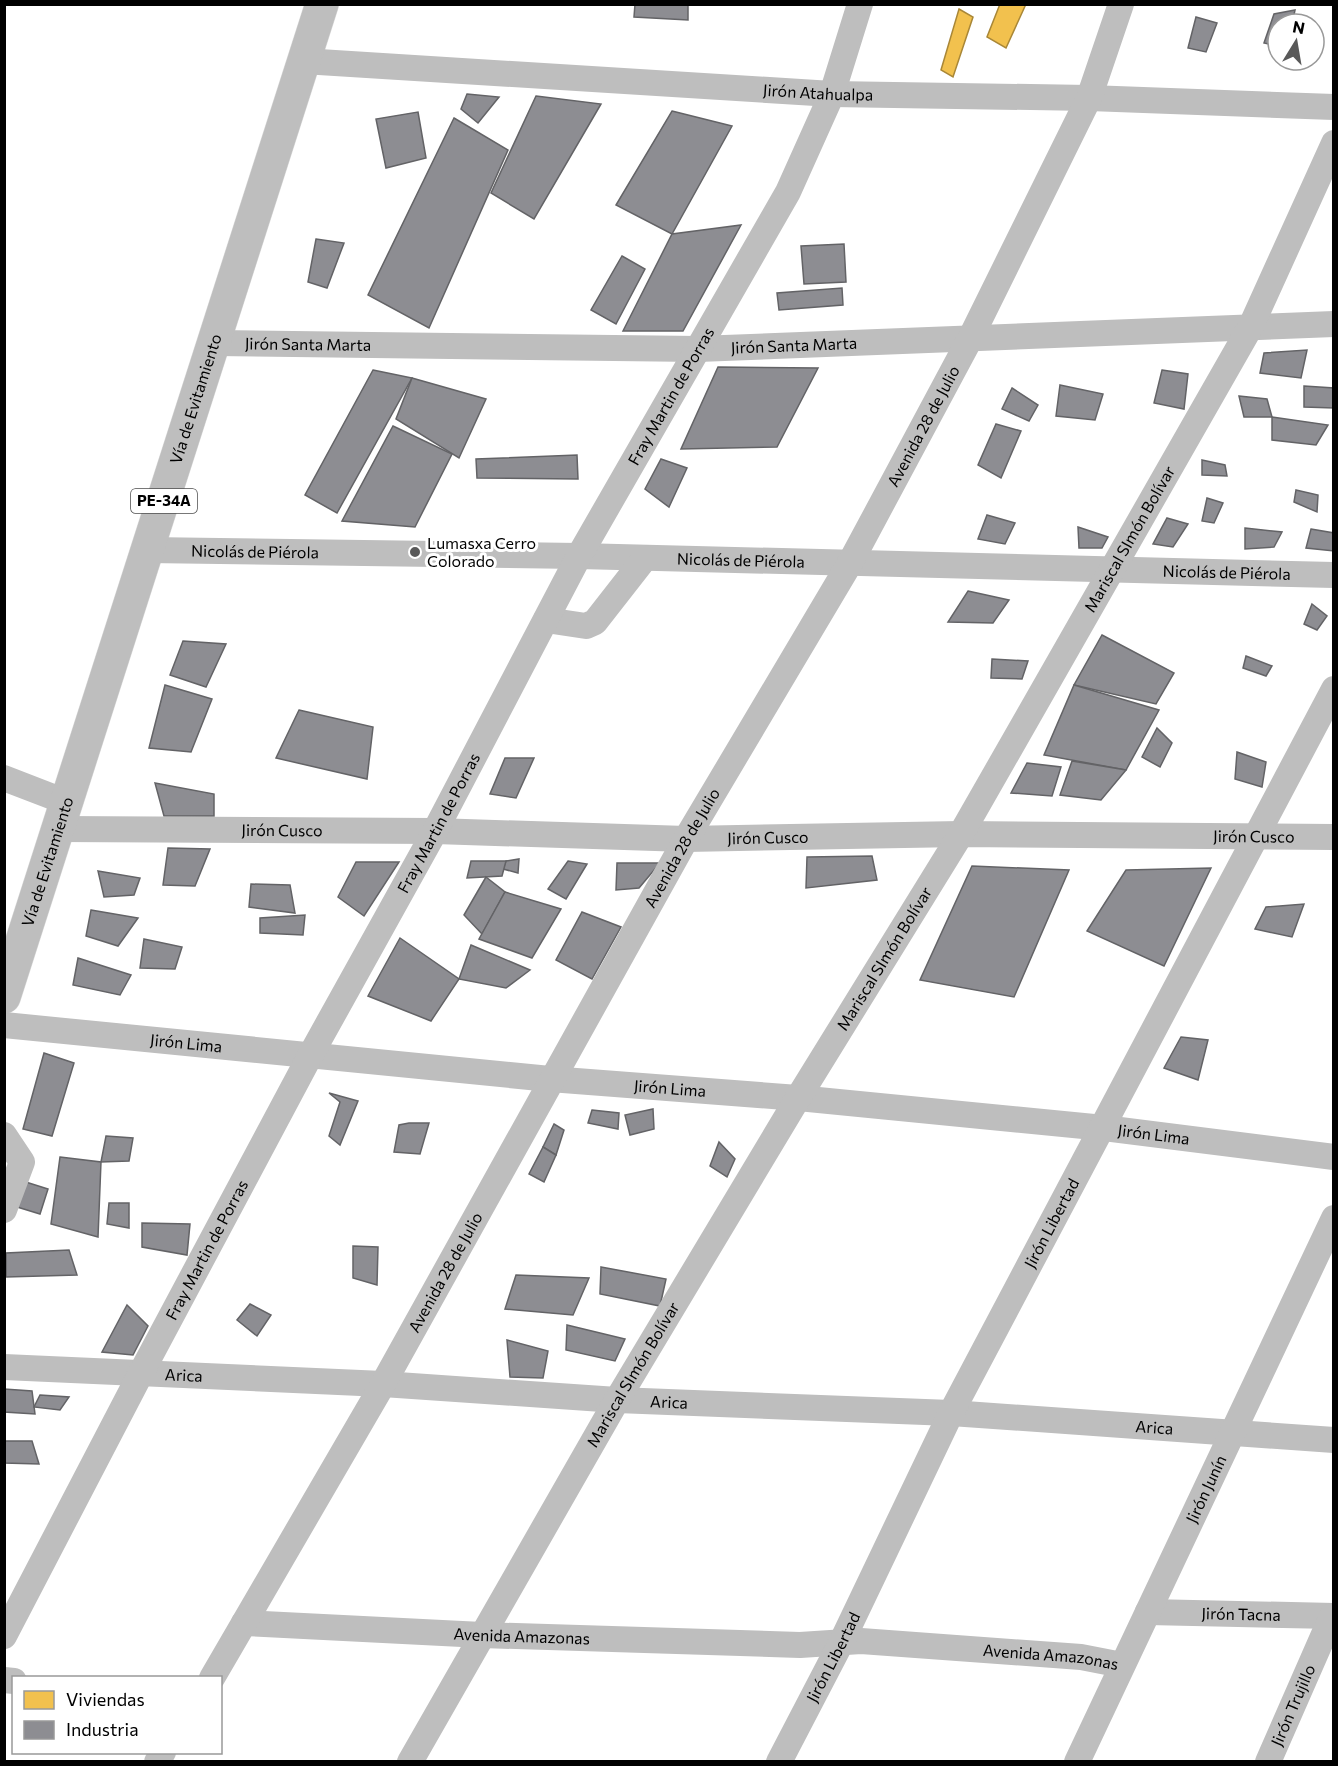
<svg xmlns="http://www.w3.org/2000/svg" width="1338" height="1766" viewBox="0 0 1338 1766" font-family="Commissioner,sans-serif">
  <rect width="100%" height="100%" fill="#fff"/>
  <g fill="#f2c14e" stroke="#a98737" stroke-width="1.5">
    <path d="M1000,4H1026L1006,48L987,37Z"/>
    <path d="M959,9L973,17L953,77L941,70Z"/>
  </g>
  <g fill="#8d8d92" stroke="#636366" stroke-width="1.5">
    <path d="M635,4H688V20L634,17Z"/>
    <path d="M1295,10L1292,24H1278V46L1264,43L1274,14Z"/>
    <path d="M1196,17L1217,23L1206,52L1188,48Z"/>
    <path d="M467,94L499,97L478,123L461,109Z"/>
    <path d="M536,96L601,104L534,219L491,193Z"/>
    <path d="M672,111L732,126L672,234L616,205Z"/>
    <path d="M418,112L426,158L386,168L376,119Z"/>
    <path d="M454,118L508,150L429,328L368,295Z"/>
    <path d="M741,225L683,331H623L672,234Z"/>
    <path d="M316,239L344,243L327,288L308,282Z"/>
    <path d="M844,244L846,282L804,284L801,246Z"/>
    <path d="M622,256L645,269L616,324L591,310Z"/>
    <path d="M842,288L843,305L779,310L777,293Z"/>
    <path d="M1307,350L1301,378L1260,373L1264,353Z"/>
    <path d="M718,367L818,368L777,447L681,449Z"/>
    <path d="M373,370L412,378L337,513L305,495Z"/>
    <path d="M1162,370L1188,374L1184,409L1154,403Z"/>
    <path d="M412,378L486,399L459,458L396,419Z"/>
    <path d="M1060,385L1103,394L1095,420L1056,416Z"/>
    <path d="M1304,386L1334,388V408L1304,407Z"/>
    <path d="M1012,388L1038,405L1029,421L1002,409Z"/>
    <path d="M1239,396L1267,399L1272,417H1244Z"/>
    <path d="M1272,417L1328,425L1316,445L1272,440Z"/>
    <path d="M996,424L1021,431L1001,478L978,465Z"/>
    <path d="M393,426L452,454L415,527L342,521Z"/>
    <path d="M577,455L578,479L477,478L476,459Z"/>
    <path d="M661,459L687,468L669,507L645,489Z"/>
    <path d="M1202,460L1225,465L1227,476L1202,475Z"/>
    <path d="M1296,490L1318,495L1317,512L1294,502Z"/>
    <path d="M1207,498L1223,503L1214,523L1202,521Z"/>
    <path d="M987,515L1015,523L1005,544L978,539Z"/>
    <path d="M1167,518L1188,524L1173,547L1153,544Z"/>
    <path d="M1078,527L1108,537L1102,548H1079Z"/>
    <path d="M1245,528L1282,532L1274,547L1245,549Z"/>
    <path d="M1311,529L1334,533V551L1306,548Z"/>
    <path d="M968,591L1009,600L993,623L948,622Z"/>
    <path d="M1312,604L1327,616L1317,630L1304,624Z"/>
    <path d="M1102,635L1174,673L1156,704L1074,685Z"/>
    <path d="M183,641L226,644L206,687L170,675Z"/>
    <path d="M1246,656L1272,666L1266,676L1243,668Z"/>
    <path d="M992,659L1028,661L1022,679L991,678Z"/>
    <path d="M165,685L212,699L191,752L149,748Z"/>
    <path d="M1074,685L1159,710L1126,770L1044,755Z"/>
    <path d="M299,710L373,727L367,779L276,758Z"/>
    <path d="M1157,728L1172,743L1160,767L1142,757Z"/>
    <path d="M1237,752L1266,762L1262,787L1235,779Z"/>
    <path d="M505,758H534L516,798L490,794Z"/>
    <path d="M1072,761L1126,770L1101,800L1060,795Z"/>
    <path d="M1027,763L1061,767L1052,796L1011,793Z"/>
    <path d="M155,783L214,794V816H164Z"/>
    <path d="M168,848L210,849L195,886L163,885Z"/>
    <path d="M872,856L877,880L806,888L807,857Z"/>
    <path d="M519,859L518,873L503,869L506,861Z"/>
    <path d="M471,861H506L502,876L467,878Z"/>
    <path d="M568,861L587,864L566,899L548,889Z"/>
    <path d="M356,862H399L364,916L338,897Z"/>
    <path d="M617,863H660L639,888L616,890Z"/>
    <path d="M972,866L1069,870L1014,997L920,980Z"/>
    <path d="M1211,868L1164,966L1087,931L1126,870Z"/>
    <path d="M98,871L140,878L134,895L104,897Z"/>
    <path d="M486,877L505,892L482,934L464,915Z"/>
    <path d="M251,884L290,885L295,913L249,907Z"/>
    <path d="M505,892L561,909L532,958L479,939Z"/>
    <path d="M1304,904L1292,937L1255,929L1266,907Z"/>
    <path d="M91,910L138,918L118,946L86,936Z"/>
    <path d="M582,912L621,927L592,979L556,960Z"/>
    <path d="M305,915L303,935L260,933V918Z"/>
    <path d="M400,938L459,979L431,1021L368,996Z"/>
    <path d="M144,939L182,947L175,969L140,968Z"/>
    <path d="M471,945L530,970L506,988L459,979Z"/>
    <path d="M78,958L131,975L120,995L73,985Z"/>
    <path d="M1181,1037L1208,1040L1198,1080L1164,1068Z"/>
    <path d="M44,1053L74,1063L52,1136L23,1129Z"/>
    <path d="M329,1093L358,1101L340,1145L329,1136L340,1102Z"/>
    <path d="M653,1109L654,1129L630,1135L625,1115Z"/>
    <path d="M592,1110L619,1113L618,1129L588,1123Z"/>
    <path d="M409,1123H429L420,1154L394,1152L399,1125Z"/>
    <path d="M554,1124L564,1130L556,1155L543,1147Z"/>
    <path d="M106,1136L133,1138L129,1161L101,1162Z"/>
    <path d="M719,1142L735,1159L727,1177L710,1166Z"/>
    <path d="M543,1147L556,1155L544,1182L529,1174Z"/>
    <path d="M60,1157L101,1162L98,1237L51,1224Z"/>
    <path d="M10,1177L48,1189L40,1214L4,1203Z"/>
    <path d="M109,1203H129V1228L107,1224Z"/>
    <path d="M142,1223L190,1224L187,1255L142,1247Z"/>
    <path d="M353,1246L378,1247L377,1285L353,1278Z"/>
    <path d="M69,1250L77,1275L6,1277V1253Z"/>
    <path d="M601,1267L666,1279L660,1306L600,1294Z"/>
    <path d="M516,1275L589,1278L573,1315L505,1309Z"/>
    <path d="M250,1304L271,1315L257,1336L237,1320Z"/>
    <path d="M127,1305L148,1326L133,1355L102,1352Z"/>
    <path d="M567,1325L625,1339L615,1361L566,1350Z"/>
    <path d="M507,1340L548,1351L543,1378L510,1377Z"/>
    <path d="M4,1389L32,1391L35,1414L4,1412Z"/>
    <path d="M40,1395L69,1397L60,1410L34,1407Z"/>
    <path d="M4,1441H32L39,1464L4,1463Z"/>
  </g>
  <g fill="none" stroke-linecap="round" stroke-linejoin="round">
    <g stroke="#dbdbdb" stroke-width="34">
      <g id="highway">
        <path id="s15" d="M4,997L322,4"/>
      </g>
    </g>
    <g stroke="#bebebe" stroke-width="26">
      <path id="s1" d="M303,61L832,94L1089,98L1334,107"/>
      <path id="s2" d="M216,343L698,349L1334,324"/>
      <path id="s3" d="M147,550L579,556L1334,575"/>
      <path d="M546,620L586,626L595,622L645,558"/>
      <path d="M4,778L66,802"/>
      <path id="s4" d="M58,829L435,831L686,839L961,834L1334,837"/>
      <path id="s5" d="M4,1025L550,1079L798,1098L1104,1128L1334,1157"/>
      <path d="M4,1135L22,1162L4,1210"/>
      <path id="s6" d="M4,1367L383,1384L617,1400L951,1413L1334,1440"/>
      <path id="s7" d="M1148,1612L1334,1616"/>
      <path id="s8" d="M244,1623L482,1635L800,1645L861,1641L1081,1657L1122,1665"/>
      <path id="s9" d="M4,1636L141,1373L310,1056L435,831L579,556L788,192L832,94L860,4"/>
      <path id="s10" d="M212,1678L383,1384L686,839L850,563L971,337L1089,98L1121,4"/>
      <path d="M4,1680L14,1681"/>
      <path d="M157,1762L163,1752"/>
      <path id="s11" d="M410,1762L617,1400L798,1098L961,834L1251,326L1334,143"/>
      <path id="s12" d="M779,1762L842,1641L951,1413L1334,689"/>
      <path id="s13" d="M1077,1762L1334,1218"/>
      <path id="s14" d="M1268,1762L1332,1616"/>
    </g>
    <use href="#highway" stroke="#bebebe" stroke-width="33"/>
  </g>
  <circle fill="#595959" stroke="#fff" stroke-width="2" cx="415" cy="552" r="6"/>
  <g text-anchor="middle" stroke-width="6" stroke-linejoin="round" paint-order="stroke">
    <rect fill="#fff" stroke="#4c4c4c" stroke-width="1.5" x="131" y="489" width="66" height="24" rx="4.5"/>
    <g font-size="15" font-weight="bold" fill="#000">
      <text x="164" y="506">PE-34A</text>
    </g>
    <g font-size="16" fill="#000" stroke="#fff">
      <text dy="6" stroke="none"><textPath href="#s1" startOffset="516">Jirón Atahualpa</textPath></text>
      <text dy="6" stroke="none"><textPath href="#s2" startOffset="92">Jirón Santa Marta</textPath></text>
      <text dy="6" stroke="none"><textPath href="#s2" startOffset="578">Jirón Santa Marta</textPath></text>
      <text dy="6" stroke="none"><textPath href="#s9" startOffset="1408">Fray Martin de Porras</textPath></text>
      <text dy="6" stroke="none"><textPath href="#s15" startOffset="628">Vía de Evitamiento</textPath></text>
      <text dy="6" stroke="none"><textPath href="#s10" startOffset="1440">Avenida 28 de Julio</textPath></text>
      <text dy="6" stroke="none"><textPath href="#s11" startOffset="1419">Mariscal SImón Bolívar</textPath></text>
      <text dy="6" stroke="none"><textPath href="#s3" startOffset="108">Nicolás de Piérola</textPath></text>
      <text dy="6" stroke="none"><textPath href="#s3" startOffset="594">Nicolás de Piérola</textPath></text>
      <text dy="6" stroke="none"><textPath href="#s3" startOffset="1080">Nicolás de Piérola</textPath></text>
      <text dy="6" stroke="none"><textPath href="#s9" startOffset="922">Fray Martin de Porras</textPath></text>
      <text dy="6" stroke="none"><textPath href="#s4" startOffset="224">Jirón Cusco</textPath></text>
      <text dy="6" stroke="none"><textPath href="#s4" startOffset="1196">Jirón Cusco</textPath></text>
      <text dy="6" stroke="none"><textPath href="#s4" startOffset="710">Jirón Cusco</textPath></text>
      <text dy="6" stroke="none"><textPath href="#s10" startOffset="954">Avenida 28 de Julio</textPath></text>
      <text dy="6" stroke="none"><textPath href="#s15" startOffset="142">Vía de Evitamiento</textPath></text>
      <text dy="6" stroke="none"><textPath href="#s11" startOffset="933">Mariscal SImón Bolívar</textPath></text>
      <text dy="6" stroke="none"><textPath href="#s5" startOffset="183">Jirón Lima</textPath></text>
      <text dy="6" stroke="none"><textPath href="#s5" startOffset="669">Jirón Lima</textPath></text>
      <text dy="6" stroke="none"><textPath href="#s5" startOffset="1155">Jirón Lima</textPath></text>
      <text dy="6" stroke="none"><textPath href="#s12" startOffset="604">Jirón Libertad</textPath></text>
      <text dy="6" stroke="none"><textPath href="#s9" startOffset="436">Fray Martin de Porras</textPath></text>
      <text dy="6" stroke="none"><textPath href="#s10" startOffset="468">Avenida 28 de Julio</textPath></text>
      <text dy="6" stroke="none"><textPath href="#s6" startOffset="180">Arica</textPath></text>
      <text dy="6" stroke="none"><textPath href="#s11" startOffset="447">Mariscal SImón Bolívar</textPath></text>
      <text dy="6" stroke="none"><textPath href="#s6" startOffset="666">Arica</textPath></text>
      <text dy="6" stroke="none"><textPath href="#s6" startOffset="1152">Arica</textPath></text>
      <text dy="6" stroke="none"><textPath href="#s13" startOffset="302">Jirón Junín</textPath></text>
      <text dy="6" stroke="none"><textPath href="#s7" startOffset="93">Jirón Tacna</textPath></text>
      <text dy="6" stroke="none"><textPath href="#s8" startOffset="278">Avenida Amazonas</textPath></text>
      <text dy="6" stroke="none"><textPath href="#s12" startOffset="118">Jirón Libertad</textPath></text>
      <text dy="6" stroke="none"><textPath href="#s8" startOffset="808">Avenida Amazonas</textPath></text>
      <text dy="6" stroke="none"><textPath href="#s14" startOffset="62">Jirón Trujillo</textPath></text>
    </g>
    <g font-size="16" fill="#000" stroke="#fff" text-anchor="start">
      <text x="427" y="549">Lumasxa Cerro<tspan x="427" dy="18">Colorado</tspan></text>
    </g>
  </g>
  <rect width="1338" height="1766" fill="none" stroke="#000000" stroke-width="12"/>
  <rect x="12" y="1676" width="210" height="78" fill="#ffffff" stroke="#999999" stroke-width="1.5"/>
  <rect x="24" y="1691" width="30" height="18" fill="#f2c14e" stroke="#999999" stroke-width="1.5"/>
  <text x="66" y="1706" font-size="18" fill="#000000">Viviendas</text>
  <rect x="24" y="1721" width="30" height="18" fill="#8d8d92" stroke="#999999" stroke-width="1.5"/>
  <text x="66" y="1736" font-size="18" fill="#000000">Industria</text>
  <g transform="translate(1296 42) rotate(11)"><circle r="28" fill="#ffffff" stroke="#999999" stroke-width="1.5"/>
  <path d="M0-4.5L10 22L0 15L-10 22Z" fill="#595959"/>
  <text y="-9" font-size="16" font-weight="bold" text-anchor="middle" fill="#000000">N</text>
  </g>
</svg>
